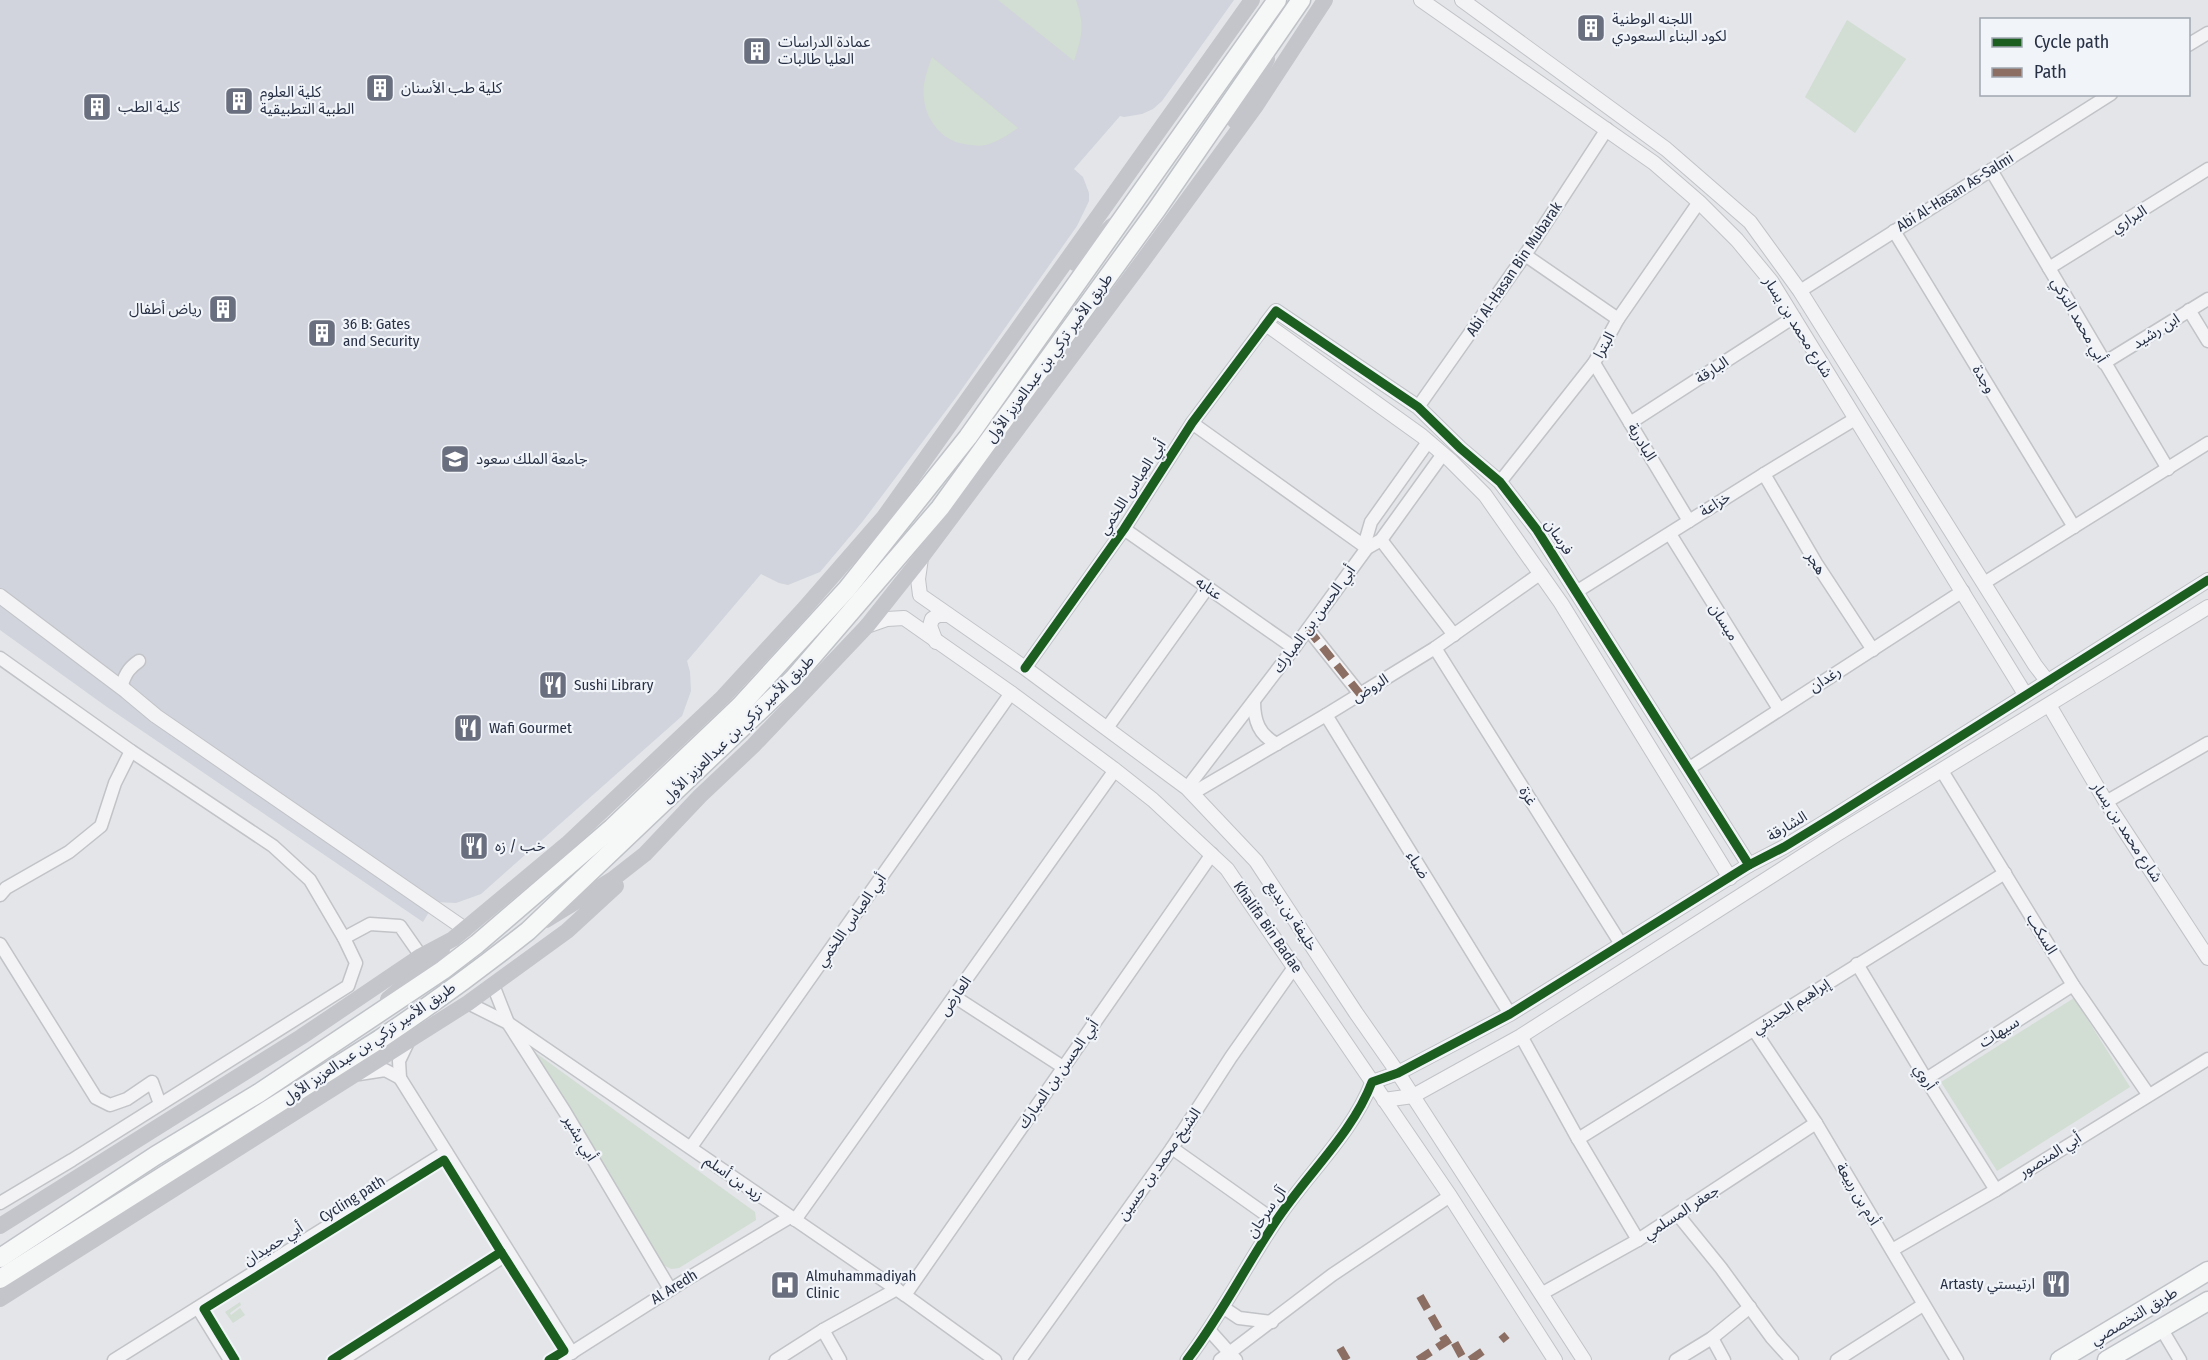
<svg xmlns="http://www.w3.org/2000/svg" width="2208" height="1360" viewBox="0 0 2208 1360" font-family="'Fira Sans Condensed','Noto Sans Arabic',sans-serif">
  <rect width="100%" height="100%" fill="#e3e5e9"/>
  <path fill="#d1d4dc" d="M0,0H1234L1162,101L1153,109L1142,114L1124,117L1120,116L1074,169L1083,177L1089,193V201L1077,226L957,396L863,521L820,572L788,585L779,583L761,574L687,661L690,672L691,691L682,716L481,894L456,903L435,902L423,922L107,707L0,630Z"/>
  <g fill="#d2ddd3">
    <path d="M998,0H1076C1085,26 1082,36 1074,61Z"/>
    <path d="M1847,20L1906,59L1855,133L1805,97Z"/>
    <path d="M932,57L1018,128C1008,135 997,142 986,145C981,146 976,146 972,145C940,144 920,115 924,84C925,75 929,66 932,57Z"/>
    <path d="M2074,998L2130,1087L1997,1171L1941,1082Z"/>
    <path d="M533,1051L755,1212L756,1220L679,1268L671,1269L663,1265Z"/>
    <path d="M240,1302L241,1305L230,1313L231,1315L240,1308L245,1315L233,1323L225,1312Z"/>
  </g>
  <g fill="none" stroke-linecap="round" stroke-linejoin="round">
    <g stroke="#c1c3c7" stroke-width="15">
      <g id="minor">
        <path d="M2188,45L2208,33"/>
        <path d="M1991,170L2168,469"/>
        <path d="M1894,231L2074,527"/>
        <path d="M1525,255L1618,319"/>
        <path d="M2049,268L2208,169"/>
        <path d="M1800,291L2111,94"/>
        <path d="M2189,310L2208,341"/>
        <path d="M1594,363L1689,521"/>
        <path d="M2104,363L2208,299"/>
        <path d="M1418,407L1525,255L1607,129"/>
        <path d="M1192,423L1367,548"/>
        <path d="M1630,423L1794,317"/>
        <path d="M1764,474L1816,563L1873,650"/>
        <path d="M1500,482L1594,363L1618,319L1699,202"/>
        <path d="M1124,529L1294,648"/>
        <path d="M1670,534L1779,709"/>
        <path d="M1381,540L1454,635"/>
        <path d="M1367,548L1366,539L1371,522L1428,442"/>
        <path d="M1984,583L2208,443"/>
        <path d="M1576,592L1764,474L1855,419"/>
        <path d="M1308,629L1360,694"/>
        <path d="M1435,648L1621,944"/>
        <path d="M0,658L131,751L273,846L310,880L344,938L356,963L348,986L72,1160L0,1203"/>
        <path d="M1025,668L1124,529L1192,423L1266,324"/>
        <path d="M126,691L122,684C126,673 129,668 139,661"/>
        <path d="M1254,701C1254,721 1259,735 1277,744"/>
        <path d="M1326,715L1510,1014"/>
        <path d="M1107,728L1208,587"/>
        <path d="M1688,769L1963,591"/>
        <path d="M1942,771L2073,985L2148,1094"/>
        <path d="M1187,788L1294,648L1367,548L1381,540L1443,454"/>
        <path d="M1193,793L1326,715L1435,648L1541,573"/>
        <path d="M2106,802L2208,743"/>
        <path d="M0,895L6,888L69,852L101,826L115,783L131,751"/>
        <path d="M344,938L370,924L400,926L421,956"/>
        <path d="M0,944L96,1098L110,1105L127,1099L152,1082L160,1104"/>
        <path d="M1857,964L1926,1079L1996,1190"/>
        <path d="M493,985L508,1023L565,1112L670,1289"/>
        <path d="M955,997L1063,1067"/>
        <path d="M468,1003L508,1023L905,1295L995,1360"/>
        <path d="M1754,1030L1816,1123L1957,1360"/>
        <path d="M1521,1036L1578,1139L1638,1240"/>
        <path d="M409,1040L399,1061L400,1078L572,1353"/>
        <path d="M359,1074L385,1070L400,1078"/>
        <path d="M1926,1079L2073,985"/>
        <path d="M1578,1139C1721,1051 1862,961 2005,873"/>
        <path d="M691,1147L1011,693"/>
        <path d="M1172,1148L1275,1221"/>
        <path d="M1678,1215L1721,1268L1772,1338L1792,1360"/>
        <path d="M795,1220L1115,770"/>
        <path d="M1892,1250L1996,1190L2208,1059"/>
        <path d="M1541,1294L1638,1240L1816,1123"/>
        <path d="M905,1295L1212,854"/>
        <path d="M198,1308L230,1360"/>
        <path d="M1224,1308L1239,1318L1272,1322"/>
        <path d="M2161,1328L2180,1360"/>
        <path d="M823,1330L840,1360"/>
        <path d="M1210,1331L1236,1360"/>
        <path d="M1712,1338L1724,1360"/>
        <path d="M114,1360L446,1152"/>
        <path d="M342,1360L509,1253"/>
        <path d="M560,1360L692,1276L790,1217"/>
        <path d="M776,1360L823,1330L897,1289"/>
        <path d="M1020,1360L1172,1148L1231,1057L1295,966"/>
        <path d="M1187,1360C1221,1316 1245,1267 1276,1221C1307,1174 1352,1134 1372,1082"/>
        <path d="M1220,1360L1332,1275L1450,1196"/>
        <path d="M1676,1360L1712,1338L1750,1307"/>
        <path d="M1837,1360L1923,1305"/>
      </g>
    </g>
    <g stroke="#c1c3c7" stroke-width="16">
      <g id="tertiary">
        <path d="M1421,0L1654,163L1699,202L1737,240L1771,281L2025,694"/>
        <path d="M1462,0L1666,149L1750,222L1800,291L2035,665L2048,682"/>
        <path d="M921,558L918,579L920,595L1025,668L1187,788L1256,861L1356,1013L1398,1073L1584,1360"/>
        <path d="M0,596L126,691L156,716L465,929"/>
        <path d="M867,626L887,619L904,618L1011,693L1115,770L1153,800L1227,869L1450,1196L1555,1360"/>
        <path d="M936,642L930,626L932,619L938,615H948"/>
        <path d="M2049,705L2106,802L2208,958"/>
        <path d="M1730,878L1561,603L1485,495L1450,460L1422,436L1266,324L1276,311L1418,407L1460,448L1500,482L1537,530L1749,865"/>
        <path d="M1372,1082L1398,1073L1510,1014L1749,865L1784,847L1833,817L2208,580"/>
        <path d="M1384,1100L1413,1096L1521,1036L1837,834L2208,607"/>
      </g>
    </g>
    <g stroke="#bfc2c7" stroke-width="21">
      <g id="primary">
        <path d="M0,1258L155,1156L259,1093L443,970L477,944L612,828L740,706L847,589L968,437L1277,0"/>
        <path d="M0,1279L380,1039C431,1005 480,969 528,931L793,679L940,508L1157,209L1301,0"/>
        <path d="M2060,1360L2208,1271"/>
        <path d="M2107,1360L2208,1301"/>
      </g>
    </g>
    <use href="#minor" stroke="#f3f3f5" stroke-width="12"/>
    <use href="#tertiary" stroke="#f3f3f5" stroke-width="14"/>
    <g stroke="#c3c5ca" stroke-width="16">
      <path d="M1235,121L1267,59"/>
      <path d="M1075,263L1112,226"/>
      <path d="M546,920L613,879L645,854L700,796L753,746L867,626L921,558L1142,262L1255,107L1325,0"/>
      <path d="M388,999L428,965L442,950"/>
      <path d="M0,1226L301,1037L421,956L453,939L567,844L723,697L803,610L884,517L1252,0"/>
      <path d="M0,1299L468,1003L567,931L616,886"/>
    </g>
    <use href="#primary" stroke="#f6f7f7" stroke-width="18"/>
    <g stroke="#8d6e63" stroke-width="8" stroke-dasharray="15 8" stroke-linecap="butt">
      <path d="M1308,629L1360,694"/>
      <path d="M1420,1296L1446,1342"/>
      <path d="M1501,1340L1507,1335"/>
      <path d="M1340,1348L1347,1360"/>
      <path d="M1418,1360L1452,1338L1464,1360"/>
      <path d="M1470,1360L1486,1349"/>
    </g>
    <g stroke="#f1f4f8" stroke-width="13">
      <g id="cycleway">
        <path d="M1025,668L1124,529L1192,423L1276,311L1418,407L1460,448L1500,482L1537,530L1749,865"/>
        <path d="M235,1360L204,1309L444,1160L501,1252"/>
        <path d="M332,1360L501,1252L564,1351L549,1360"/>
        <path d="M1187,1360C1221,1316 1245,1267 1276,1221C1307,1174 1352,1134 1372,1082L1398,1073L1510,1014L1749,865L1784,847L1833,817L2208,580"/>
      </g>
    </g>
    <use href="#cycleway" stroke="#1b5e20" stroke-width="9"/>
  </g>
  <defs>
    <g id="building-square" transform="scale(1.5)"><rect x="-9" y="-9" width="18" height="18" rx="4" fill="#696f7e" stroke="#f1f4f8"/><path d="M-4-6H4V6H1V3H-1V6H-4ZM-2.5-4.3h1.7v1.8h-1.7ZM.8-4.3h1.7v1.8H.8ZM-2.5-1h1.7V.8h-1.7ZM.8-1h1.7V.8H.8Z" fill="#fff"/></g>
    <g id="university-square" transform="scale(1.5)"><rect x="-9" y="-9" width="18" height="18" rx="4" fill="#696f7e" stroke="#f1f4f8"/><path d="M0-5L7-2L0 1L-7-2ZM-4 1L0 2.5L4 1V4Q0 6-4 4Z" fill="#fff"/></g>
    <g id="restaurant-square" transform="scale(1.5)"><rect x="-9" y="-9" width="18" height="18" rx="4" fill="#696f7e" stroke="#f1f4f8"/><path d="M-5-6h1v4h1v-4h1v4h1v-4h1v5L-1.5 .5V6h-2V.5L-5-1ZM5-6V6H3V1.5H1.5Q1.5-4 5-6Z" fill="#fff"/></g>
    <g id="hospital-square" transform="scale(1.5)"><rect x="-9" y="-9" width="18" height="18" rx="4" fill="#696f7e" stroke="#f1f4f8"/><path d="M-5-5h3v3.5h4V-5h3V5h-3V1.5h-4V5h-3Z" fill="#fff"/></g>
  </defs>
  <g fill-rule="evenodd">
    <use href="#building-square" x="1591" y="28"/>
    <use href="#building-square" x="757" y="51"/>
    <use href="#building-square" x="380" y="88"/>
    <use href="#building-square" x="239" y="101"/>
    <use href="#building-square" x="97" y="107"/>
    <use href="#building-square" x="223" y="309"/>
    <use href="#building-square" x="322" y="333"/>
    <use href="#university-square" x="455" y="459"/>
    <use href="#restaurant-square" x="553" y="685"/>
    <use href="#restaurant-square" x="468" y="728"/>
    <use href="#restaurant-square" x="474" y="846"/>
    <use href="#restaurant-square" x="2056" y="1284"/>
    <use href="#hospital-square" x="785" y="1285"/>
  </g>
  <g text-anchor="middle" stroke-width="4.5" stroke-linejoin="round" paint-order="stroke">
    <g font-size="15" fill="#273045" stroke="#f1f4f8" text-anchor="start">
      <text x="1612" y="24">اللجنه الوطنية<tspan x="1612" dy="17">لكود البناء السعودي</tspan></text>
      <text x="778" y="47">عمادة الدراسات<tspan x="778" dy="17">العليا طالبات</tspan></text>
      <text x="401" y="93">كلية طب الأسنان</text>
      <text x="260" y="97">كلية العلوم<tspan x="260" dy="17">الطبية التطبيقية</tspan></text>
      <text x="118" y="112">كلية الطب</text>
      <text x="202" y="314" text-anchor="end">رياض أطفال</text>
      <text x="343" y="329">36 B: Gates<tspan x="343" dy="17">and Security</tspan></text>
      <text x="476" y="464">جامعة الملك سعود</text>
      <text x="574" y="690">Sushi Library</text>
      <text x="489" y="733">Wafi Gourmet</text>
      <text x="495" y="851">خب / زه</text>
      <text x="806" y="1281">Almuhammadiyah<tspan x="806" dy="17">Clinic</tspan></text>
      <text x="2035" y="1289" text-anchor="end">Artasty ارتيستي</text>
    </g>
    <g font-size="15" fill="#273045" stroke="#f1f4f8">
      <text transform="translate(1955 192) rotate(-32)" y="5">Abi Al-Hasan As-Salmi</text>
      <text transform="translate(2129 219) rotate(-32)" y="5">البراري</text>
      <text transform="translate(1514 269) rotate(-56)" y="5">Abi Al-Hasan Bin Mubarak</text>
      <text transform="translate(2079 320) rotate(60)" y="5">أبي محمد التركي</text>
      <text transform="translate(1798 327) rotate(58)" y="5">شارع محمد بن يسار</text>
      <text transform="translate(2156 331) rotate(-32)" y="5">ابن رشيد</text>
      <text transform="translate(1604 345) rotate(-61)" y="5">البترا</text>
      <text transform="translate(1049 358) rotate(-54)" y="5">طريق الأمير تركي بن عبدالعزيز الأول</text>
      <text transform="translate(1712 370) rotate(-33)" y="5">البارقة</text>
      <text transform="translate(1984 379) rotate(59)" y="5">وجدة</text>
      <text transform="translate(1642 442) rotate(59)" y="5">البادرية</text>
      <text transform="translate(1132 487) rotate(-57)" y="5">أبي العباس اللخمي</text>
      <text transform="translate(1715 504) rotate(-32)" y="5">خزاعة</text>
      <text transform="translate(1559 537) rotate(57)" y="5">فرسان</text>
      <text transform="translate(1816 563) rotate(58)" y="5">هجر</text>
      <text transform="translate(1209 588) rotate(35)" y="5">عنابه</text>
      <text transform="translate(1314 619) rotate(-54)" y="5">أبي الحسن بن المبارك</text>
      <text transform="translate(1724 622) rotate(58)" y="5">ميسان</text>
      <text transform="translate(1825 679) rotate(-32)" y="5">رغدان</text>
      <text transform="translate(1370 688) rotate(-32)" y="5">الروض</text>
      <text transform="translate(738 729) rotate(-44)" y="5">طريق الأمير تركي بن عبدالعزيز الأول</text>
      <text transform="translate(1528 796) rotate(58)" y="5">غزة</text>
      <text transform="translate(1787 826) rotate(-31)" y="5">الشارقة</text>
      <text transform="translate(2127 832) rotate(57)" y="5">شارع محمد بن يسار</text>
      <text transform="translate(1418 865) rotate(58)" y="5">ضباء</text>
      <text transform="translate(1292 916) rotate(57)" y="5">خليفة بن بديع</text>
      <text transform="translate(851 920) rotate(-55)" y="5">أبي العباس اللخمي</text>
      <text transform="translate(1268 927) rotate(55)" y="5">Khalifa Bin Badae</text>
      <text transform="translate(2042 934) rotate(59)" y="5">السكب</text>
      <text transform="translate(955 996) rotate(-55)" y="5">العارض</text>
      <text transform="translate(1791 1006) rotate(-33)" y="5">إبراهيم الحديثي</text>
      <text transform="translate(1999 1032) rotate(-32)" y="5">سيهات</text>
      <text transform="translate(369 1043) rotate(-34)" y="5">طريق الأمير تركي بن عبدالعزيز الأول</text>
      <text transform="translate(1058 1074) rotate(-55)" y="5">أبي الحسن بن المبارك</text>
      <text transform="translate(1925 1077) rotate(58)" y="5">أروي</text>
      <text transform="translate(580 1138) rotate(59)" y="5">أبي بشير</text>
      <text transform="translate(2050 1155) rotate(-32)" y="5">أبي المنصور</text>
      <text transform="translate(1159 1164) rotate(-55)" y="5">الشيخ محمد بن حسين</text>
      <text transform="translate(734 1178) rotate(35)" y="5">زيد بن أسلم</text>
      <text transform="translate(1858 1194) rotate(59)" y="5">أدم بن ربيعة</text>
      <text transform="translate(352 1199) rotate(-32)" y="5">Cycling path</text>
      <text transform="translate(1266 1212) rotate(-56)" y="5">آل سرحان</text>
      <text transform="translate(1681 1212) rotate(-33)" y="5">جعفر المسلمي</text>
      <text transform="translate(273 1244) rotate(-32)" y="5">أبي حميدان</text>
      <text transform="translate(674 1287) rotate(-32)" y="5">Al Aredh</text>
      <text transform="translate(2134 1316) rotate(-31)" y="5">طريق التخصصي</text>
    </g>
  </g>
  <rect x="1980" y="18" width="210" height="78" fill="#f1f4f8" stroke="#a0a6b0" stroke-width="1.5"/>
  <rect x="1992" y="38" width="30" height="9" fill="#1b5e20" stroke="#a0a6b0" stroke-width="1.5"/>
  <text x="2034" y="48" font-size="18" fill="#273045">Cycle path</text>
  <rect x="1992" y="68" width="30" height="9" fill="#8d6e63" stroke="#a0a6b0" stroke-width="1.5"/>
  <text x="2034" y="78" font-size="18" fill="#273045">Path</text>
</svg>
